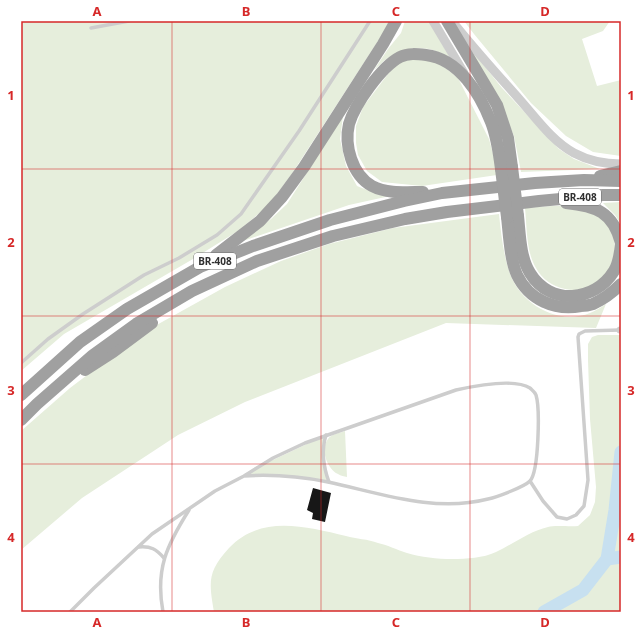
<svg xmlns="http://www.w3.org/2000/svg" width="642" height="633" viewBox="0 0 642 633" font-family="'Noto Sans',sans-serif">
  <rect width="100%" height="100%" fill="#fff"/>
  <g fill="#e6eedc">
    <path d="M21,21H391L293,172L269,205L238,231L193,259L64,334L21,371Z"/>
    <path d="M405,21H429L450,58C430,45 410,45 388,58C383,61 379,66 374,70L388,49L401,33Z"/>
    <path d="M464,21H610L603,31L582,39L597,86L621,80V156L593,152L566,136L531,103L474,34Z"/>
    <path d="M465,42L502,88L559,149L574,159L600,169L521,172L514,136L498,98Z"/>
    <path d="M419,56L438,62L458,78L489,139L495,161L497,175L422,186L382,182L367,171L358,155L356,143V126L363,107L388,74L398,63Z"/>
    <path d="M343,116L340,139L346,166L357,186L372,192L399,194L349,205L243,241L271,219L287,204Z"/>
    <path d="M621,202V224L615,215L603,203Z"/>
    <path d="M552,206C563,206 576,205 586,208C635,221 617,300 565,289C552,286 542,279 536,268C526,252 527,227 525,208Z"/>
    <path d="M499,214C501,233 503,252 509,271C519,303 557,326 590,313C595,311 601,307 606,304L596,328L446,323L245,402L178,435L82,498L21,550V431L70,388L144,332L225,287L281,261L329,244L393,228Z"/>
    <path d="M598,335H621V612H214C209,582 207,572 229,548C261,514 306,527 346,536C356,539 368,539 378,543C388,545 397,550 407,553C421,557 437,559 452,559C467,559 483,558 496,552C513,544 530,531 548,527C555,525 570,527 578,526L590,515L595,502L596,487L590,419L588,360V344L592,337Z"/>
    <path d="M345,431L347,477C344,476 341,476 338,474C327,469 320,449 328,439C331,434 340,433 345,431Z"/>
    <path d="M326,435L323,449L329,482L294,476H244L255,467L273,460Z"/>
  </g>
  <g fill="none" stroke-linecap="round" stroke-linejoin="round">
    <g stroke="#c7e0f0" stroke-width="13">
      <path d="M607,559L621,557"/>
      <path d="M544,612L583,590L607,559L615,510L621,452"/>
    </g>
  </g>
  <path fill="#171717" d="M313,488L331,493L325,522L312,519L313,513L307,510Z"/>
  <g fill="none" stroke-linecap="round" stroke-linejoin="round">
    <g stroke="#cdcdcd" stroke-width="3.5">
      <path d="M91,28L129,21"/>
      <path d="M21,363L48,339L83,314L144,275L179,258L217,235L241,214L299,131L370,21"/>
      <path d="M326,435C321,451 323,466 329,482"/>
      <path d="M530,481L543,501L557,517L567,519L576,515L584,506L588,480L578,337L579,334L585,331L620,330"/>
      <path d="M139,547C151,546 156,549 164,558"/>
      <path d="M70,612L94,588L152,534L215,491L244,476L273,458L305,443L456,390C474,386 514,378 530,388C532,390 535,392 536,395C540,408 539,471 530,481C524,487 497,497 488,499C434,513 380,493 328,482C298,476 274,474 244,476"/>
      <path d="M163,612C155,569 167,545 189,510"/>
    </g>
    <path stroke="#cdcdcd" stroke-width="7" d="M620,330H621"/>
    <g stroke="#cdcdcd" stroke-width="9">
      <path d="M433,21L464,73"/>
      <path d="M452,21C474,49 497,74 520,100C536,118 552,141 574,153C589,161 604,164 621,164"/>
    </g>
    <g stroke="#a0a0a0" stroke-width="12">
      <path d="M447,21L497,105L508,138L512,167"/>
      <path d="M600,176L621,171"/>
      <path d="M423,192C407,192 387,194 372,186C352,175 344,145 349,124C355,104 381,67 400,57C408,53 417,54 426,55C459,59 480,94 491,122C497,137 499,153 501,169"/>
      <path d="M566,203C596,206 613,212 621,243"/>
      <path d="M518,216C520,234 520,257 530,273C550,306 595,302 614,271C619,263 620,253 621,244"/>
      <path d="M507,217C509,234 510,260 517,275C529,300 555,311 581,306C585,306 590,305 593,304C604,299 613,292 621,284"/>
      <path d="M216,255L260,221L282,197L304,167L383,44L396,21"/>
      <path d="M85,370L113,352L152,323"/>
      <path d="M21,395L80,342L127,309L200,267L253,246L330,220L404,201L442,193L535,183L584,180L621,181"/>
      <path d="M21,420L37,404L93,355L136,324L192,291L257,261L333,236L405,219L447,212L539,201L603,195H621"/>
    </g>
    <g stroke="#a0a0a0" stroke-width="12">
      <path d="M512,167L518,216"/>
      <path d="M501,169L507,217"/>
    </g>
  </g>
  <path fill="none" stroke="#d62828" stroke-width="1" stroke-opacity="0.55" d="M172,21V612M321,21V612M470,21V612M21,169H621M21,316H621M21,464H621"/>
  <g text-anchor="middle" stroke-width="4" stroke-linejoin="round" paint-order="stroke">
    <g fill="#fff" stroke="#6e6e6e" stroke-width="1">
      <rect x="559" y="189" width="42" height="16" rx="3"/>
      <rect x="194" y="253" width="42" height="16" rx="3"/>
    </g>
    <g font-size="10" font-weight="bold" fill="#303030">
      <text x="580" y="201">BR-408</text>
      <text x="215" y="265">BR-408</text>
    </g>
  </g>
  <rect width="642" height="633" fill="none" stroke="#ffffff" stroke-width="44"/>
  <rect x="22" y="22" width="598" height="589" fill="none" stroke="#d62828" stroke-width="1.5"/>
  <g font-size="13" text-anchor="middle" font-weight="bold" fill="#d62828">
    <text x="97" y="16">A</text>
    <text x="246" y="16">B</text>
    <text x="396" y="16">C</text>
    <text x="545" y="16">D</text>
    <text x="11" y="100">1</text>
    <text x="631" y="100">1</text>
    <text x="11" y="247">2</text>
    <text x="631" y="247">2</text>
    <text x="11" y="395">3</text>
    <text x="631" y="395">3</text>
    <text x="11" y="542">4</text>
    <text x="631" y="542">4</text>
    <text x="97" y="627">A</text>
    <text x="246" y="627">B</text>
    <text x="396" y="627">C</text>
    <text x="545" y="627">D</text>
  </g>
</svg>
